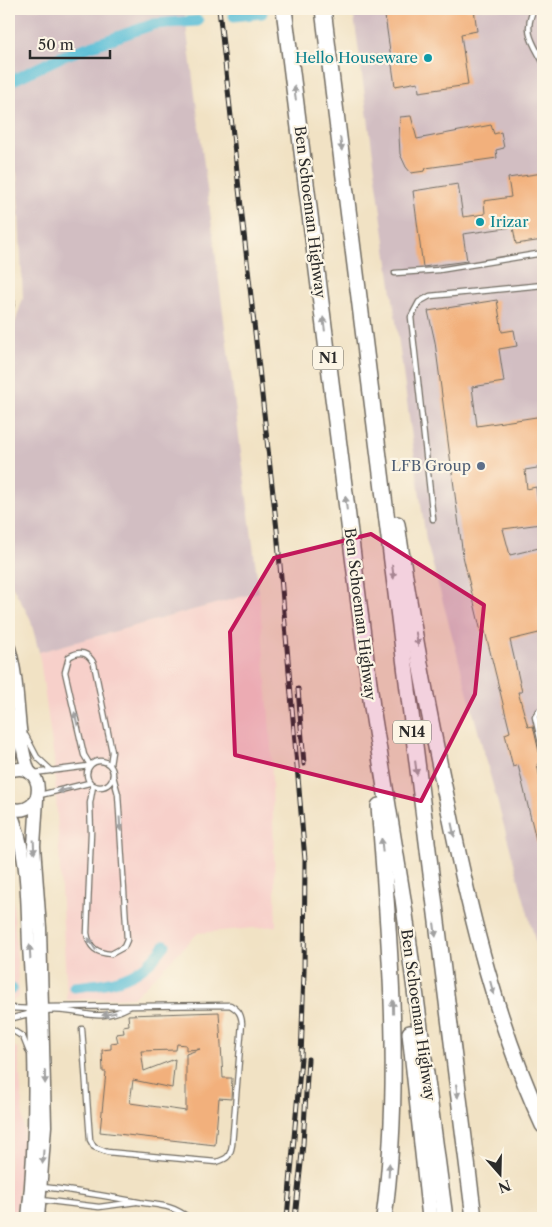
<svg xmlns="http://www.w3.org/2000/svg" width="552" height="1227" viewBox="0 0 552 1227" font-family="'Libre Caslon Text',serif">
  <rect width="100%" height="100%" fill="#fcf5e5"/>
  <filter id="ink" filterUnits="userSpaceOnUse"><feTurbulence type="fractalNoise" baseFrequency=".02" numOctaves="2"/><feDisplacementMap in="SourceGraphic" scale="10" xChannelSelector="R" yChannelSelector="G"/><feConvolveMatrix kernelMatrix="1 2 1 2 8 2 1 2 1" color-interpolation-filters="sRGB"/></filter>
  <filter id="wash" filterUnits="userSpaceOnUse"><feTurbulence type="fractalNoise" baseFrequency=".0096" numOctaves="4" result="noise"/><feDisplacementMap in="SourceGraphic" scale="20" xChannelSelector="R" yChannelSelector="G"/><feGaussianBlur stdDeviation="1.12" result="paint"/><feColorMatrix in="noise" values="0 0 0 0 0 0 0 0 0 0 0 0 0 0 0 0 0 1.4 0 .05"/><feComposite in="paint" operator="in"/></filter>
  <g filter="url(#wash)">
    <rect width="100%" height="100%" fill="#f1e2c4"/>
    <g fill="#f7d0ca">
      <path d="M259,592L271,744L276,926L198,933L134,997L67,1000L54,759L39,652Z"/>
      <path d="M9,837L19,996L13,1001L9,1002Z"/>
      <path d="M9,1043L18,1049L24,1133L16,1218H9Z"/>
    </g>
    <g fill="#d2bec2">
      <path d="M9,9H184L259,592L39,652L30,618L9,580V342L23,298L17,174L9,145Z"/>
      <path d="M353,9H543V969L426,540Z"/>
    </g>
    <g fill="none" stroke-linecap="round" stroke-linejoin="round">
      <g stroke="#59bed7" stroke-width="11">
        <path d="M234,16L262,13"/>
        <path d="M9,82L63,56L154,24L198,21"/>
        <path d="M74,987C114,983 139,980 165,945"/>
        <path d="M9,989H12"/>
      </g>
    </g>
    <g id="blocks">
      <g fill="#f2b07b" fill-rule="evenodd">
        <path d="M384,9H474L477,31L461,34L468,85L419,92L418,82L395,86Z"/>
        <path d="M411,116L417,139L491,125L494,134L501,132L504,148L496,150L497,158L426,168L425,171L411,173L406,167L400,154L399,136L400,117Z"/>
        <path d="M543,173V240L516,244L513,227L463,234L467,261L423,267L413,191L458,184L463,217L485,214L484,201L511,197L508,178Z"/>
        <path d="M497,300L502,332L514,330L517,346L499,349L504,382L472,387L477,426L543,416V467L525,470L527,489L536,487L541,524L503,529L510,555L543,547V632L510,640L522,692H518L528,727L533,726L539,752L543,755V763L537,764L543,793V855L540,856L518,765L513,767L505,734L510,732L485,631L481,632L463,556L435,342L428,311Z"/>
        <path d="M219,1012L223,1078H232L231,1099L219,1098L215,1145L100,1132L106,1072H103L102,1050L111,1049V1043L118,1042L116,1034L124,1033L123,1026L129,1025L128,1015ZM177,1044L186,1045V1050L200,1049L186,1054V1111L130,1103L133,1080L172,1088L175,1059L144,1071L141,1051L176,1050Z"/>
      </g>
    </g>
  </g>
  <g filter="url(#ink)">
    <use href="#blocks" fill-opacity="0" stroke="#706b61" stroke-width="1"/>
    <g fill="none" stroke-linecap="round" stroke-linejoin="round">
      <g stroke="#706b61" stroke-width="7">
        <g id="lane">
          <path d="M534,9C523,32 532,41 543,62"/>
          <path d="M395,273L439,270L543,253"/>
          <path d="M9,291L12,302L9,314"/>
          <path d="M433,519L411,317L419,302L430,296L543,285"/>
          <path d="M543,710L539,711L535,717L543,751"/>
          <path d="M26,736L37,757L52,771"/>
          <circle cx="100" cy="774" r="13"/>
          <path d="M90,765L84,755L65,672L69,657C80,650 88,652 94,664L112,752L110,765"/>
          <path d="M34,773L89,766"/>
          <path d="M93,786L90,803L91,833L87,933C89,948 97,953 111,954L124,947L127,940L118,794L113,776"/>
          <path d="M40,795L89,783"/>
          <path d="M44,1007L230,1005C238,1010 241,1013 242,1023L232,1145C230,1157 227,1159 216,1162L107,1152L94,1147L90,1140L82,1029"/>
          <path d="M9,1008L32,1009"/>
          <path d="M45,1011C79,1006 93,1026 129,1007"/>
          <path d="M9,1019L32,1013"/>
          <path d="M9,1028L23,1037L29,1052"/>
          <path d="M41,1187C74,1190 105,1196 138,1202C160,1206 170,1204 189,1218"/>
          <path d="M41,1200L99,1207L136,1202"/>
        </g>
      </g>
      <g stroke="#706b61" stroke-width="15">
        <g id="secondary">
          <path d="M9,648C21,688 15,733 29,772"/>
          <path d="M9,759L15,721"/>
          <path d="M9,771C47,757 48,821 9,808"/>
          <path d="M37,799L34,846L40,928L45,1126L38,1218"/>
          <path d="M9,809C29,851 27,900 29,946C35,1037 38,1128 28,1218"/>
        </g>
      </g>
      <g stroke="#706b61" stroke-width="18">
        <g id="highway">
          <path d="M284,9L372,707L403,899L445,1218"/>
          <path d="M323,9C376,412 420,816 474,1218"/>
          <path d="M397,524C411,620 429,716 449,810C471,918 497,1025 543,1125"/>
          <path d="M379,806C390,943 402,1081 384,1218"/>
          <path d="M410,1033L430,1218"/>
        </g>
      </g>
      <use href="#lane" stroke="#fff" stroke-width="4.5"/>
      <use href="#secondary" stroke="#fff" stroke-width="12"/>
      <use href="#highway" stroke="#fff" stroke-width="15"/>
      <g stroke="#2b2b2b" stroke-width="5">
        <g id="rail">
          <path d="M219,9L277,530L305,860L304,972L301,1058L287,1218"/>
          <path d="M298,689L304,764"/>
          <path d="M295,1218L303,1144L308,1059"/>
        </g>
      </g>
      <use href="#rail" stroke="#fcf5e5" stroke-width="3" stroke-dasharray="9" stroke-linecap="butt"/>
    </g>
    <defs><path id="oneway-solid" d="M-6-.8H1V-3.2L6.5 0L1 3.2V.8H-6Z" transform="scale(1.25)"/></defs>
    <g fill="#a0a0a0">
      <use href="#oneway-solid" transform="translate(295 93) rotate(-97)"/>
      <use href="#oneway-solid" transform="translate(341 144) rotate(83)"/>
      <use href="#oneway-solid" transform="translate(324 324) rotate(-97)"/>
      <use href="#oneway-solid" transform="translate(346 503) rotate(-97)"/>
      <use href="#oneway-solid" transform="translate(393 572) rotate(83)"/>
      <use href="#oneway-solid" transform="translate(417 639) rotate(80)"/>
      <use href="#oneway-solid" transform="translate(76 719) rotate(-103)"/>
      <use href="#oneway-solid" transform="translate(416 768) rotate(83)"/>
      <use href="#oneway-solid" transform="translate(64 790) rotate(168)"/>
      <use href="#oneway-solid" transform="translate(120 824) rotate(86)"/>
      <use href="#oneway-solid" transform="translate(453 830) rotate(78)"/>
      <use href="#oneway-solid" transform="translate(382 845) rotate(-95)"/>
      <use href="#oneway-solid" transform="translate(34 847) rotate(87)"/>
      <use href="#oneway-solid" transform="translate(435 930) rotate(83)"/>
      <use href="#oneway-solid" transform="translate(92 944) rotate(-122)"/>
      <use href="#oneway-solid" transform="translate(30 952) rotate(-93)"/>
      <use href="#oneway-solid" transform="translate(492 988) rotate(75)"/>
      <use href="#oneway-solid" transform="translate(393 1007) rotate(-91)"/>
      <use href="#oneway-solid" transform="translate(109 1014) rotate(169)"/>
      <use href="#oneway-solid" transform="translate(45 1077) rotate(89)"/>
      <use href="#oneway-solid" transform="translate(457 1091) rotate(82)"/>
      <use href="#oneway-solid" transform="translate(43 1157) rotate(94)"/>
      <use href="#oneway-solid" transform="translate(389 1170) rotate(-87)"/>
    </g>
  </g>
  <path fill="#c2185b" fill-opacity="0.2" stroke="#c2185b" stroke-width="4" stroke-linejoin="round" d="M371,534L484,605L475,694L421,801L235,755L230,632L274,558Z"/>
  <g fill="#0f9aa8" stroke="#fcf5e5" stroke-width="2">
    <circle cx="428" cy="58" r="5"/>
    <circle cx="480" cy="222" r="5"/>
  </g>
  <circle fill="#5c6f8a" stroke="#fcf5e5" stroke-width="2" cx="481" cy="466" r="5"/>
  <g text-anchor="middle" stroke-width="4.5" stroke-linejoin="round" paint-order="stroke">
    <g fill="#fcf5e5" stroke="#6a6863" stroke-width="1">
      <rect x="313" y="346.5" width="30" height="23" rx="4"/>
      <rect x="393" y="720.5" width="38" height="23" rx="4"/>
    </g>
    <g font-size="14" font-weight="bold" fill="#2b2b2b">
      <text x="328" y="363">N1</text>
      <text x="412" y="737">N14</text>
    </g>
    <g font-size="15" fill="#0d838f" stroke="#fcf5e5" text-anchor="end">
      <text x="418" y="63">Hello Houseware</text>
      <text x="490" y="227" text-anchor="start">Irizar</text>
    </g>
    <g font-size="15" fill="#2b2b2b" stroke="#fcf5e5">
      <text transform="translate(310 212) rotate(83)" y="5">Ben Schoeman Highway</text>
      <text transform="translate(360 614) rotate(83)" y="5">Ben Schoeman Highway</text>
      <text transform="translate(418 1015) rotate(82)" y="5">Ben Schoeman Highway</text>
    </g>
    <g font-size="15" fill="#4e5e75" stroke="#fcf5e5" text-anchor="end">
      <text x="471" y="471">LFB Group</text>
    </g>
  </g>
  <rect width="552" height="1227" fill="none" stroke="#fcf5e5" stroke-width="30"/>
  <g transform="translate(500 1174) rotate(160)" stroke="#fcf5e5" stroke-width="4" paint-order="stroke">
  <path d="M0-4L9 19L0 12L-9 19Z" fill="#2b2b2b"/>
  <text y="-8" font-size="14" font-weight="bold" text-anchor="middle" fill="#2b2b2b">N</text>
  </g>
  <path d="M30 50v8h80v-8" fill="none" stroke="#2b2b2b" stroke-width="2.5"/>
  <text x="38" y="50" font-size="15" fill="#2b2b2b" stroke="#fcf5e5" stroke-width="4" paint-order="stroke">50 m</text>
</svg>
